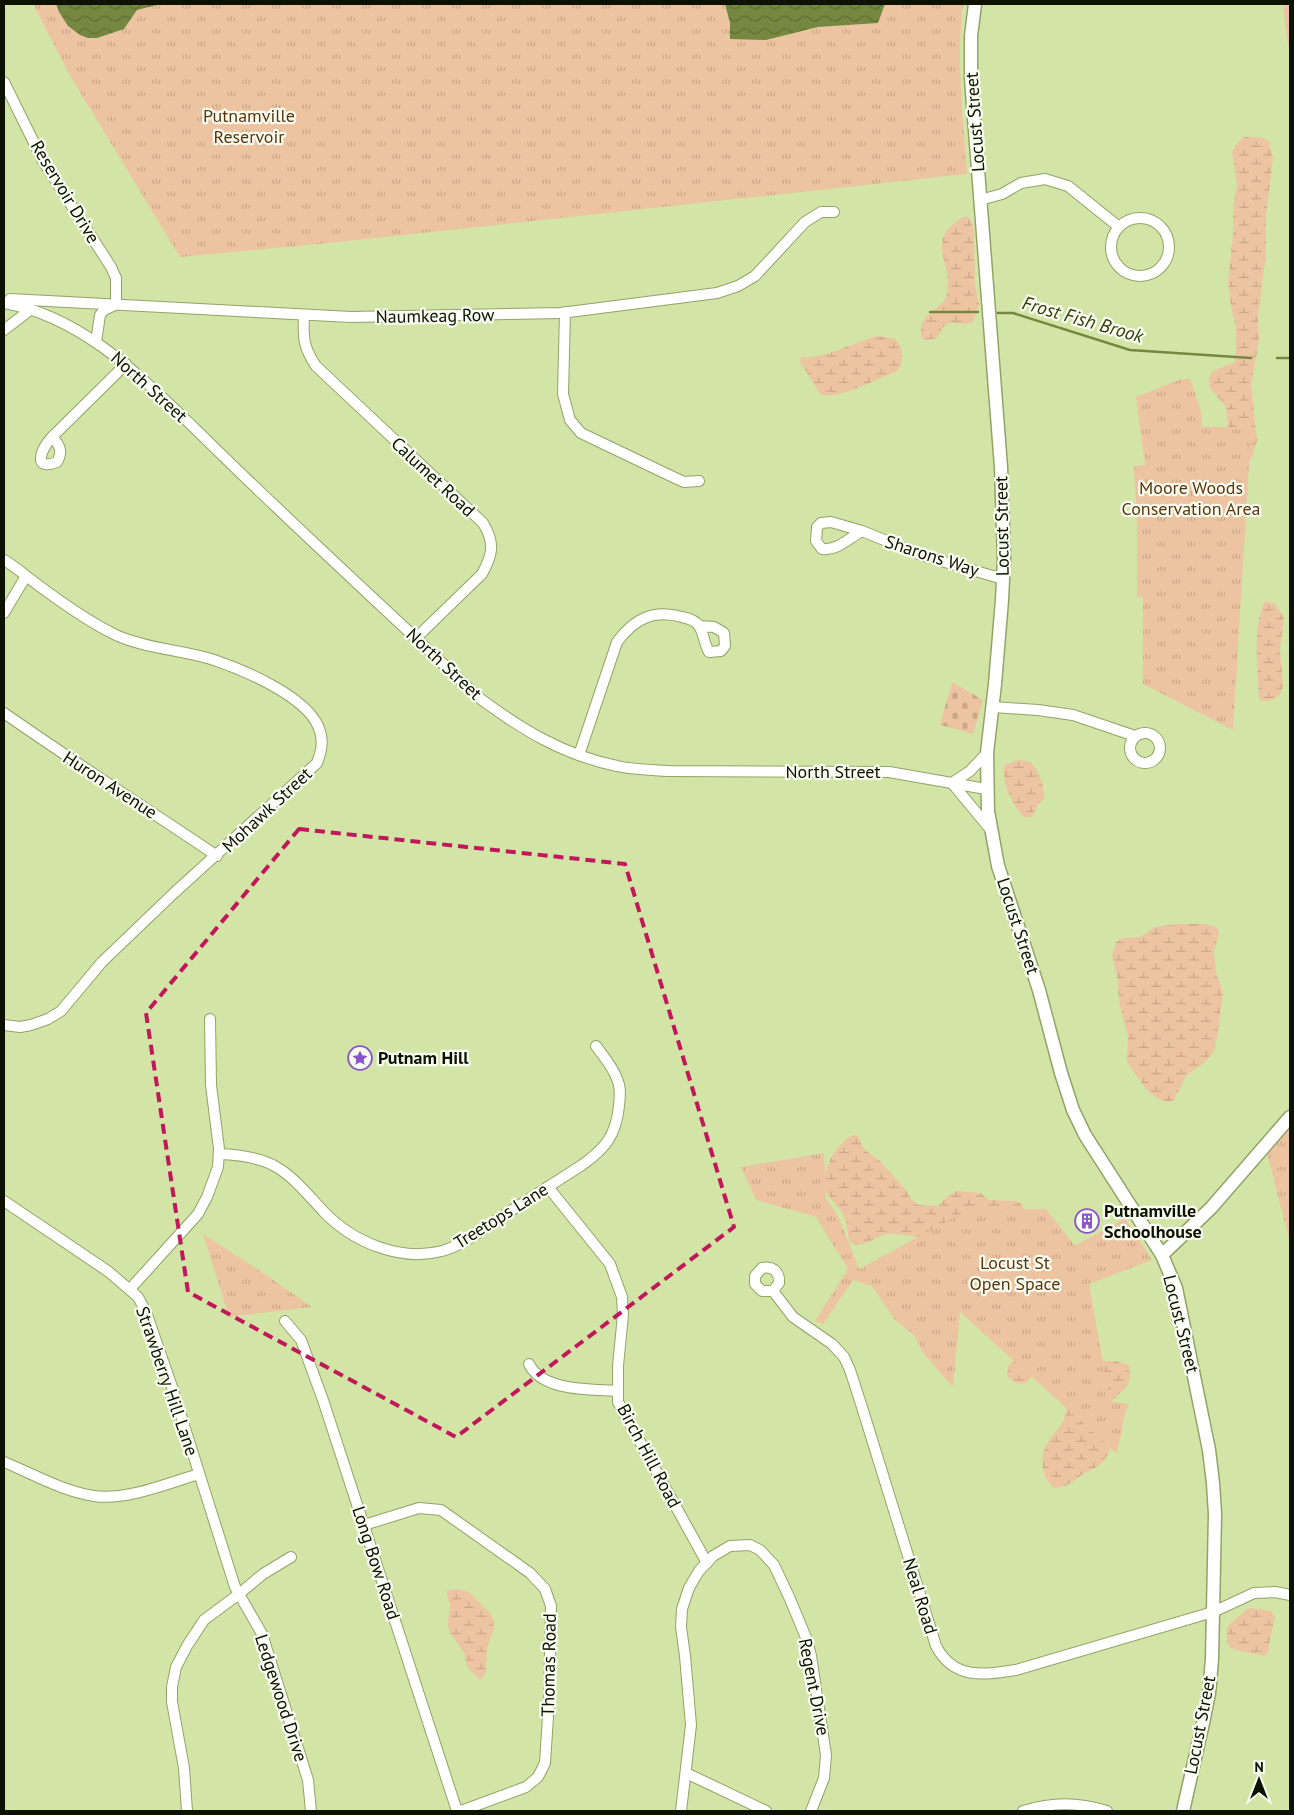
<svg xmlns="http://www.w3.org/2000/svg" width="1294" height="1815" viewBox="0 0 1294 1815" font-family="'PT Sans',sans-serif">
  <defs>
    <pattern id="wetland-marsh" width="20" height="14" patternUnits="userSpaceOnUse" patternTransform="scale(1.25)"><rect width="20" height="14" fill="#edc4a1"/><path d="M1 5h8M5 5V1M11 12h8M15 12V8" fill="none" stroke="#caa789"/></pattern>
    <pattern id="cemetery-stones" width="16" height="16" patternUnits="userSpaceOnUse" patternTransform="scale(1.25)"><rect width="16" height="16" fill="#edc4a1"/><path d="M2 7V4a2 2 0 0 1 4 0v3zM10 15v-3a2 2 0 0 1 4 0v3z" fill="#caa789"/></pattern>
    <pattern id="park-tufts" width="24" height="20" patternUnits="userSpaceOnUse" patternTransform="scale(1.25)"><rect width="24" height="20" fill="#edc4a1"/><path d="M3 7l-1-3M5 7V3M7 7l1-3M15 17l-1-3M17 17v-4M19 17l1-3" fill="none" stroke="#caa789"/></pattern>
    <pattern id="water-waves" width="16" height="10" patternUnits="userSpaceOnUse" patternTransform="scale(1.25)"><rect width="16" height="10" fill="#768840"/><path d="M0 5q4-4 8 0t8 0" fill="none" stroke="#5f6e33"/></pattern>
  </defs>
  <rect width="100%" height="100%" fill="#d2e5a6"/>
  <g fill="url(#wetland-marsh)">
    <path d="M1244,137H1259L1269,141L1273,158L1266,217V253L1258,316L1259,341L1251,385L1257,440L1252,457L1247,463L1230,447L1226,407L1210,388L1209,377L1213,371L1235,362L1236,353V325L1232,313L1228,283L1233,234V210L1237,185L1232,152L1238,142Z"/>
    <path d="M963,217H968L971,221L974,230L975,284L979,304L973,322C953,329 950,312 937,338L927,340L922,339C915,312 942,312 947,294C954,264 923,240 963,217Z"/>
    <path d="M877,336L896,339C903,349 905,362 897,371C881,377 834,402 820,394L799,360L802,357C828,358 852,343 877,336Z"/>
    <path d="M1265,601L1275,604L1284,618L1280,650L1283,686L1280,695L1276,698L1269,701H1262L1259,699C1258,670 1252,627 1265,601Z"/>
    <path d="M1017,760C1021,761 1027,761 1030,762C1038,767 1047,792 1043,800L1038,804L1032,817H1024C1011,804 1002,783 1004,766Z"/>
    <path d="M1178,924H1206L1216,927L1219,932L1214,953L1216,972L1223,992L1217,1038L1214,1051L1206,1061L1186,1076L1174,1100L1168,1102L1158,1099L1146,1089L1127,1062L1128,1038L1119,1002L1118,981L1112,955L1116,942L1123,938L1140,937L1155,927Z"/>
    <path d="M853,1135L858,1136L864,1149L880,1161L906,1190L911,1199L919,1205L938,1206L948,1196L957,1191L981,1193L988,1200L1017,1201L1021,1204L1076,1290L1101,1361H1115L1129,1365C1132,1389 1125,1387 1111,1402C1111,1420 1116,1449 1102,1463C1097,1468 1088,1471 1082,1475C1069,1484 1072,1485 1054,1488C1041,1478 1039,1455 1048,1442C1054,1433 1062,1426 1065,1416C1067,1411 1067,1405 1067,1400L1035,1373C1025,1386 1019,1387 1007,1376L1008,1367L1014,1359L923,1240C911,1235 900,1233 887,1234C875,1236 860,1252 849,1241C848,1233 847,1222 843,1214C838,1205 828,1199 825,1188C820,1172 838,1141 853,1135Z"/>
    <path d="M456,1589L469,1592L490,1613L493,1619L494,1629L487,1648L486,1671L483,1678L479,1679L467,1667L464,1653L449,1631L448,1621L450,1604L447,1597V1591Z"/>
    <path d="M1251,1608L1271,1611L1275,1617L1274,1621L1270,1639L1268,1654L1264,1656L1235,1650L1227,1644V1627L1247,1609Z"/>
  </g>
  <path fill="url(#cemetery-stones)" d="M952,682L983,700L973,734L940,725Z"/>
  <g fill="url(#park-tufts)">
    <path d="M33,4H56C64,28 75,29 97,38L124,29L137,10L161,4H725L730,23L766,40L818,27L878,23L885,4H963C956,61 963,117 967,174L339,242L180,257L69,74Z"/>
    <path d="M1283,4H1290V43L1288,46Z"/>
    <path d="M1190,378L1201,411L1202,427H1231L1251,432L1233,730L1143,684V597H1137V525L1134,466L1145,465L1136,397L1179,380Z"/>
    <path d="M1290,1127V1242L1267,1153Z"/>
    <path d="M824,1153L826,1198L839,1218L859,1269L970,1209H1046L1075,1246L1125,1218L1152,1260L1089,1284L1110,1401L1129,1404C1121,1420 1123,1437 1116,1453L960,1312L953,1387L923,1353L914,1335L895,1320L872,1286L853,1280L823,1324L815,1321L848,1269L816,1217L756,1200L741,1167Z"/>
    <path d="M203,1234L262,1272L312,1307L229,1317Z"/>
  </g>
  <g fill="url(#water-waves)">
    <path d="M56,4H161L137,10L124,29L97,38H88L80,35L68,26L59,12Z"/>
    <path d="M725,4H885L878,23L818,27L766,40L730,39V23Z"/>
  </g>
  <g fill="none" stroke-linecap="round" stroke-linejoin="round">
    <g stroke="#768840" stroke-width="2.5">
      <path d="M930,312H978"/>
      <path d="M998,313H1013L1130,350L1251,358"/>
      <path d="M1277,358H1290"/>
    </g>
    <g stroke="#92a367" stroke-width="12">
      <g id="minor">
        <path d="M4,82L43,161L111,267L116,278V304"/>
        <path d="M980,200L1002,194L1021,183L1045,179L1068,186L1119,227"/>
        <circle cx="1140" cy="247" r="29"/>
        <path d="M10,299L351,317L561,313L717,293L738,286L755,276L805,222L821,212H834"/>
        <path d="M4,303C76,315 133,369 183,417C213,446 243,476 273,504C341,569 410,632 478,697C521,729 563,755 617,766C634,770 653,770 670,771L889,772L986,789"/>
        <path d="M565,312L563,394L570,420L581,433L673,477L684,482L699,481"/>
        <path d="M304,315C303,337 303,347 316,366L483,523C495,543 493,554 482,574L416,638"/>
        <path d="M4,330L30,310"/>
        <path d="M96,342L100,315L104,310L115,305"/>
        <path d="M52,437C60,445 63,452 57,462C31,472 42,447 52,437L126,364"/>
        <path d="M862,531C849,538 837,551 822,549L816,541L817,527L821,523L831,522L862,531L921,555L1003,579"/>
        <path d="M4,560C15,566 24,575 34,582C58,600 92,624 118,636C148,649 183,650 214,660C244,670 305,696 318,726C324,739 322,750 317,763L174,893L102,962L61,1011L48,1019L31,1025L20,1027L4,1025"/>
        <path d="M4,613L26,576"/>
        <path d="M993,707L1038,710L1073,715L1135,736"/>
        <path d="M4,713C74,762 146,808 217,856"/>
        <circle cx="1145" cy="748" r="15"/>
        <path d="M987,753L970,771L952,783L990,829"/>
        <path d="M579,755L617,642C634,619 653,609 682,617C687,618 696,621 699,626C704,633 704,644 709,652L721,651L725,646L724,633L714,627L699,626"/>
        <path d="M219,1154C277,1156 287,1172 324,1212C353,1242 400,1262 442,1251C463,1245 481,1231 498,1219C526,1201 554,1183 582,1165C606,1148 616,1135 619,1106C620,1097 621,1087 617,1079C613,1067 604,1057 596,1046"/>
        <path d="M548,1187L610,1264L622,1297L623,1315L618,1366V1402L707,1563"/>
        <path d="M4,1201L109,1272L138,1297L146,1312L172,1387L235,1587L239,1594L263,1574L291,1557"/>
        <path d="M130,1289L198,1214L207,1197L218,1167L219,1149L211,1085L210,1019"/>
        <path d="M773,1291H762L755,1284V1276L762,1268C773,1266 780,1272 779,1283L773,1291L793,1317L832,1344L844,1357L850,1370L861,1404L936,1646C954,1680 983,1675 1016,1670L1213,1612L1254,1593L1275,1592L1290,1595"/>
        <path d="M285,1321L301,1340L323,1400L457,1811"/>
        <path d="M529,1364C543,1392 591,1389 618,1391"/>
        <path d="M4,1462C33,1474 62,1491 94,1496C126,1501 168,1483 199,1474"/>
        <path d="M364,1525L419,1508L441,1510L530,1573L545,1589L551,1606L549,1701L545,1763L538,1777L526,1787L461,1811"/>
        <path d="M686,1773L766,1811"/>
        <path d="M187,1811L184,1768L172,1702V1687L176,1667L187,1646L204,1620L239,1594L262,1634L308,1780L311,1811"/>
        <path d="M681,1811L691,1725L685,1656L681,1627L682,1609L689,1588L699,1571L713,1556L730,1546L750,1545L760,1550L774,1565L790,1599L807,1640L811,1656L826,1755L824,1778L811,1811"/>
        <path d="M1023,1811C1053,1802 1077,1802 1107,1811"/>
      </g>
    </g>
    <g stroke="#92a367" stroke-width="15">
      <g id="major">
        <path d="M975,4L971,36V79L1001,467L1004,559L1002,600L995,684L987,753L988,811L998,866L1039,990L1061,1073L1073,1110L1085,1135L1162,1255L1176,1288L1209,1450L1213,1483L1215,1514L1212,1659L1209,1693L1203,1723L1183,1811"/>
        <path d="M1162,1255L1211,1208L1290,1117"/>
      </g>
    </g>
    <use href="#minor" stroke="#fff" stroke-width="10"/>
    <use href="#major" stroke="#fff" stroke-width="12"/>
  </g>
  <path fill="none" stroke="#c2185b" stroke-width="4" stroke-dasharray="10 6" stroke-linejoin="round" d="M299,829L625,864L734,1227L456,1437L188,1292L146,1013Z"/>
  <defs>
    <g id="sight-ring" transform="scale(1.25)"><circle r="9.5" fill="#fafef2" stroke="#8954cc" stroke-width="1.5"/><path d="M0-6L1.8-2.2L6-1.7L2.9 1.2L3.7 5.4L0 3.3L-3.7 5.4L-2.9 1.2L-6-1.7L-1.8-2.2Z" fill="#8954cc"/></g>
    <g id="building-ring" transform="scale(1.25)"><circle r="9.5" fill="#fafef2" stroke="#8954cc" stroke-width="1.5"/><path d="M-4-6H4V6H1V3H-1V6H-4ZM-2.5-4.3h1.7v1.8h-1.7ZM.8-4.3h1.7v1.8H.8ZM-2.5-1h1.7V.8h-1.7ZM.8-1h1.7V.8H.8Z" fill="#8954cc"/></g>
  </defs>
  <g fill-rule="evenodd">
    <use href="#sight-ring" x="360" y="1058"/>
    <use href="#building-ring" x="1087" y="1221"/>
  </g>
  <g text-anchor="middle" stroke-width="4.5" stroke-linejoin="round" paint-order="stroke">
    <g font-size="18" fill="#5b3309" stroke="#fafef2">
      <text x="249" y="122">Putnamville<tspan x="249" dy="21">Reservoir</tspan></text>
      <text x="1191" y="494">Moore Woods<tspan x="1191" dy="21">Conservation Area</tspan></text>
      <text x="1015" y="1269">Locust St<tspan x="1015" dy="21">Open Space</tspan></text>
    </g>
    <g font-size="18" fill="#0c1100" stroke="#fafef2">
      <text transform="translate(975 122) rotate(-94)" y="6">Locust Street</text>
      <text transform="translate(65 192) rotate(59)" y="6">Reservoir Drive</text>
      <text transform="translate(435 316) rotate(-1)" y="6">Naumkeag Row</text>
      <text transform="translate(149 387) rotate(42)" y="6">North Street</text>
      <text transform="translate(433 477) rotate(43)" y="6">Calumet Road</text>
      <text transform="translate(1002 526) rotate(-91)" y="6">Locust Street</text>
      <text transform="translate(932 556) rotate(18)" y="6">Sharons Way</text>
      <text transform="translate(444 664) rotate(43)" y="6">North Street</text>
      <text x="833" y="778">North Street</text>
      <text transform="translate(110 785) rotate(33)" y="6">Huron Avenue</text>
      <text transform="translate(267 810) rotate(-43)" y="6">Mohawk Street</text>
      <text transform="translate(1018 926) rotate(72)" y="6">Locust Street</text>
      <text transform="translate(501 1216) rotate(-32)" y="6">Treetops Lane</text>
      <text transform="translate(1181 1324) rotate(76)" y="6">Locust Street</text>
      <text transform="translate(167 1381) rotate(71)" y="6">Strawberry Hill Lane</text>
      <text transform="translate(649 1456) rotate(62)" y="6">Birch Hill Road</text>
      <text transform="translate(376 1563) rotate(72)" y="6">Long Bow Road</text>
      <text transform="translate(920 1596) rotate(73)" y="6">Neal Road</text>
      <text transform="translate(549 1665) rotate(-89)" y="6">Thomas Road</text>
      <text transform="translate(814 1687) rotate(79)" y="6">Regent Drive</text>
      <text transform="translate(281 1698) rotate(72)" y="6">Ledgewood Drive</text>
      <text transform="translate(1200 1725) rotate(-79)" y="6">Locust Street</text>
    </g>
    <g font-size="18" font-weight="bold" fill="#0c1100" stroke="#fafef2" text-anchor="start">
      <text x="378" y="1064">Putnam Hill</text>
      <text x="1104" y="1217">Putnamville<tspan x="1104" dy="21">Schoolhouse</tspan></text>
    </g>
    <g font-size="19" font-style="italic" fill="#313d04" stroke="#fafef2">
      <text transform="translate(1083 319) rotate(16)" y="7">Frost Fish Brook</text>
    </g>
  </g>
  <rect width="1294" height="1815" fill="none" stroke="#0c1100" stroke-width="10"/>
  <g transform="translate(1259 1780)" stroke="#fafef2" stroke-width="4" paint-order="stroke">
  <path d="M0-4L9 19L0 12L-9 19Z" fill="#0c1100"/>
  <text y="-8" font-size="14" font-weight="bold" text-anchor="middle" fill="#0c1100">N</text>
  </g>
</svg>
